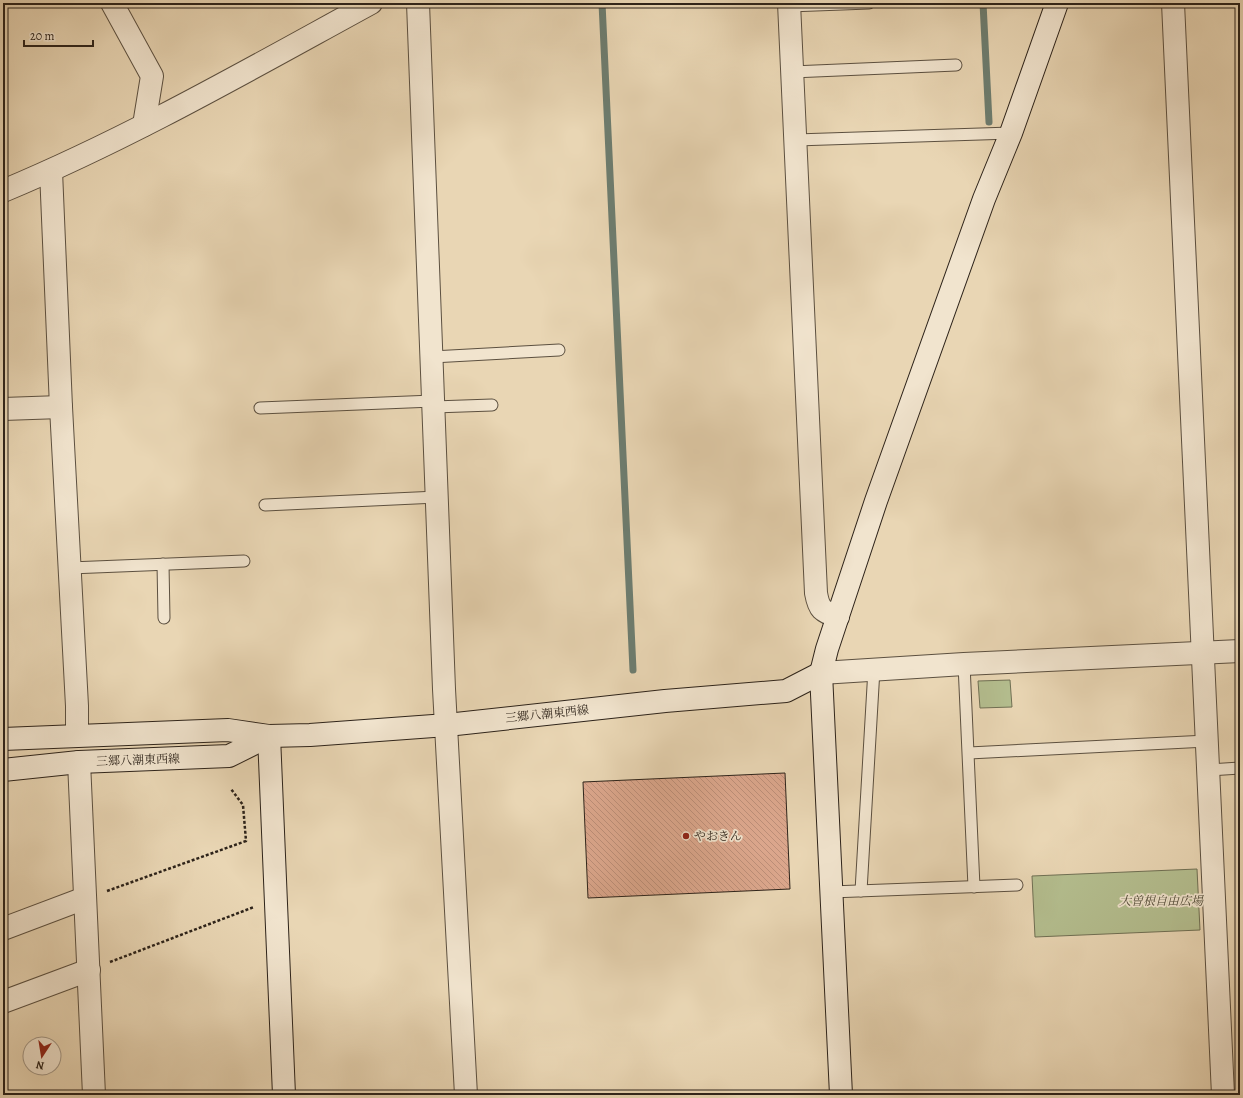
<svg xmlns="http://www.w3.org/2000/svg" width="1243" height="1098" viewBox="0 0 1243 1098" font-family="Alegreya,'Noto Serif JP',serif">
  <defs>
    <pattern id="building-back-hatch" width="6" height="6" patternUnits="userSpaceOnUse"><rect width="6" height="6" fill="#dca78d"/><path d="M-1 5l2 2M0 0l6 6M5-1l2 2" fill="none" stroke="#bd8f79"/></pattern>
  </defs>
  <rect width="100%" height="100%" fill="#e9d6b4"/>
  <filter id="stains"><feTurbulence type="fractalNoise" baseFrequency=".005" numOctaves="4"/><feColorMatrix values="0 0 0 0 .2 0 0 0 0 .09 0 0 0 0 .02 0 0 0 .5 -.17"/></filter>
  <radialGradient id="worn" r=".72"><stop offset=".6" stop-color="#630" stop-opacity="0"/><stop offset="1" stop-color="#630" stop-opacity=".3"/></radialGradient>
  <g fill="#b4be8f" stroke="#707054">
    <path d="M1010,680L1012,707L980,708L978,681Z"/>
    <path d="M1197,869L1200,930L1035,937L1032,876Z"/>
  </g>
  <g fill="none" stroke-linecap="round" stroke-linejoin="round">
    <g stroke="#6d7d70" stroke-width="7">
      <path d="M602,3L633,670"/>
      <path d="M983,3L989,122"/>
    </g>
  </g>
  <path fill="url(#building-back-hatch)" stroke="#2d231a" d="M785,773L790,889L588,898L583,782Z"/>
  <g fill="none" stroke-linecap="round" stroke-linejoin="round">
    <g stroke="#5c5040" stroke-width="13">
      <g id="lane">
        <path d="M789,6L869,3"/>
        <path d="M792,72L956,65"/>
        <path d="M796,140L1011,133"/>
        <path d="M432,357L559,350"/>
        <path d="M434,407L492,405"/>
        <path d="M260,408L433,401"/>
        <path d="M265,505L437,497"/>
        <path d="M163,564L164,618"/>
        <path d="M70,568L244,561"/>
        <path d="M964,664L974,887"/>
        <path d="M969,753L1207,741"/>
        <path d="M1209,770L1240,768"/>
        <path d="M861,891L874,669"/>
        <path d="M831,892L1017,885"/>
      </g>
    </g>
    <g stroke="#5c5040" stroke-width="24">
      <g id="street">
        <path d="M112,3L152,76L144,125"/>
        <path d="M418,3L444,689L466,1095"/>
        <path d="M789,3L816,593C819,610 822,611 838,617"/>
        <path d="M1173,3L1223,1095"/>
        <path d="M51,171L61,407L77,706V735"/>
        <path d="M3,191C130,138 250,69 371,3"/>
        <path d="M3,409L61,407"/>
        <path d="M821,673L964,664L1240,651"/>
        <path d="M79,762L94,1095"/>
        <path d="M3,929L85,898"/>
        <path d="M3,1002L89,970"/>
      </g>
    </g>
    <g stroke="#2d231a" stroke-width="24">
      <g id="secondary">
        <path d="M269,736L284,1095"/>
        <path d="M3,739L228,730L269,736L310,735L447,725L665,701L786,691L821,673"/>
        <path d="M3,770L79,762L229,756L269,736"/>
        <path d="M841,1095L821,673L827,649L876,501L984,199L1011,133L1057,3"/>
      </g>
    </g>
    <g stroke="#2d231a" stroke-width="2.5" stroke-dasharray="3 2" stroke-linecap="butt">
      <path d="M107,891L246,841L243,805L231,789"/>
      <path d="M110,962L254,907"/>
    </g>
    <use href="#lane" stroke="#f1e4ce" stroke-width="11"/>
    <use href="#street" stroke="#f1e4ce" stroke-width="22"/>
    <use href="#secondary" stroke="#f1e4ce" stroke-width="22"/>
  </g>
  <circle fill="#8f2418" stroke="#f1e4ce" stroke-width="1.5" cx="686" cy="836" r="4"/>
  <g text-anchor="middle" stroke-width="3.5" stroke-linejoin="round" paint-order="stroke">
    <g font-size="12" fill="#2d231a" stroke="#f1e4ce">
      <text transform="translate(547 714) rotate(-6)" y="4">三郷八潮東西線</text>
      <text transform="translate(138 760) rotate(-2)" y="4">三郷八潮東西線</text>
    </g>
    <g font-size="12" fill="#2d231a" stroke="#f1e4ce" text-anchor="start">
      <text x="694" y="840">やおきん</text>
    </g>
    <g font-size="12" font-style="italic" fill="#4f4a37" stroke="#f1e4ce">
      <text x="1161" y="905">大曽根自由広場</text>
    </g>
  </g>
  <rect width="1243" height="1098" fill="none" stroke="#e9d6b4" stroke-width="16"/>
  <rect x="4" y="4" width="1235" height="1090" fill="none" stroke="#2d231a" stroke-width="2"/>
  <rect x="8" y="8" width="1227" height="1082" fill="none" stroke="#2d231a"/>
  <g transform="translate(42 1056) rotate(192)"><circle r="19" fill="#f1e4ce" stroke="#a39786"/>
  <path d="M0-3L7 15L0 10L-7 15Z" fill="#8f2418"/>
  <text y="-6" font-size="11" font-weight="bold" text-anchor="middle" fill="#2d231a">N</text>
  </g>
  <path d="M24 40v6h69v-6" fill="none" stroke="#2d231a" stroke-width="2"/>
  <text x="30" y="40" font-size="12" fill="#2d231a" stroke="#f1e4ce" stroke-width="3" paint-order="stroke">20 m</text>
  <rect width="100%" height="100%" filter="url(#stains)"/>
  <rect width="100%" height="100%" fill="url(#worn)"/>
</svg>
